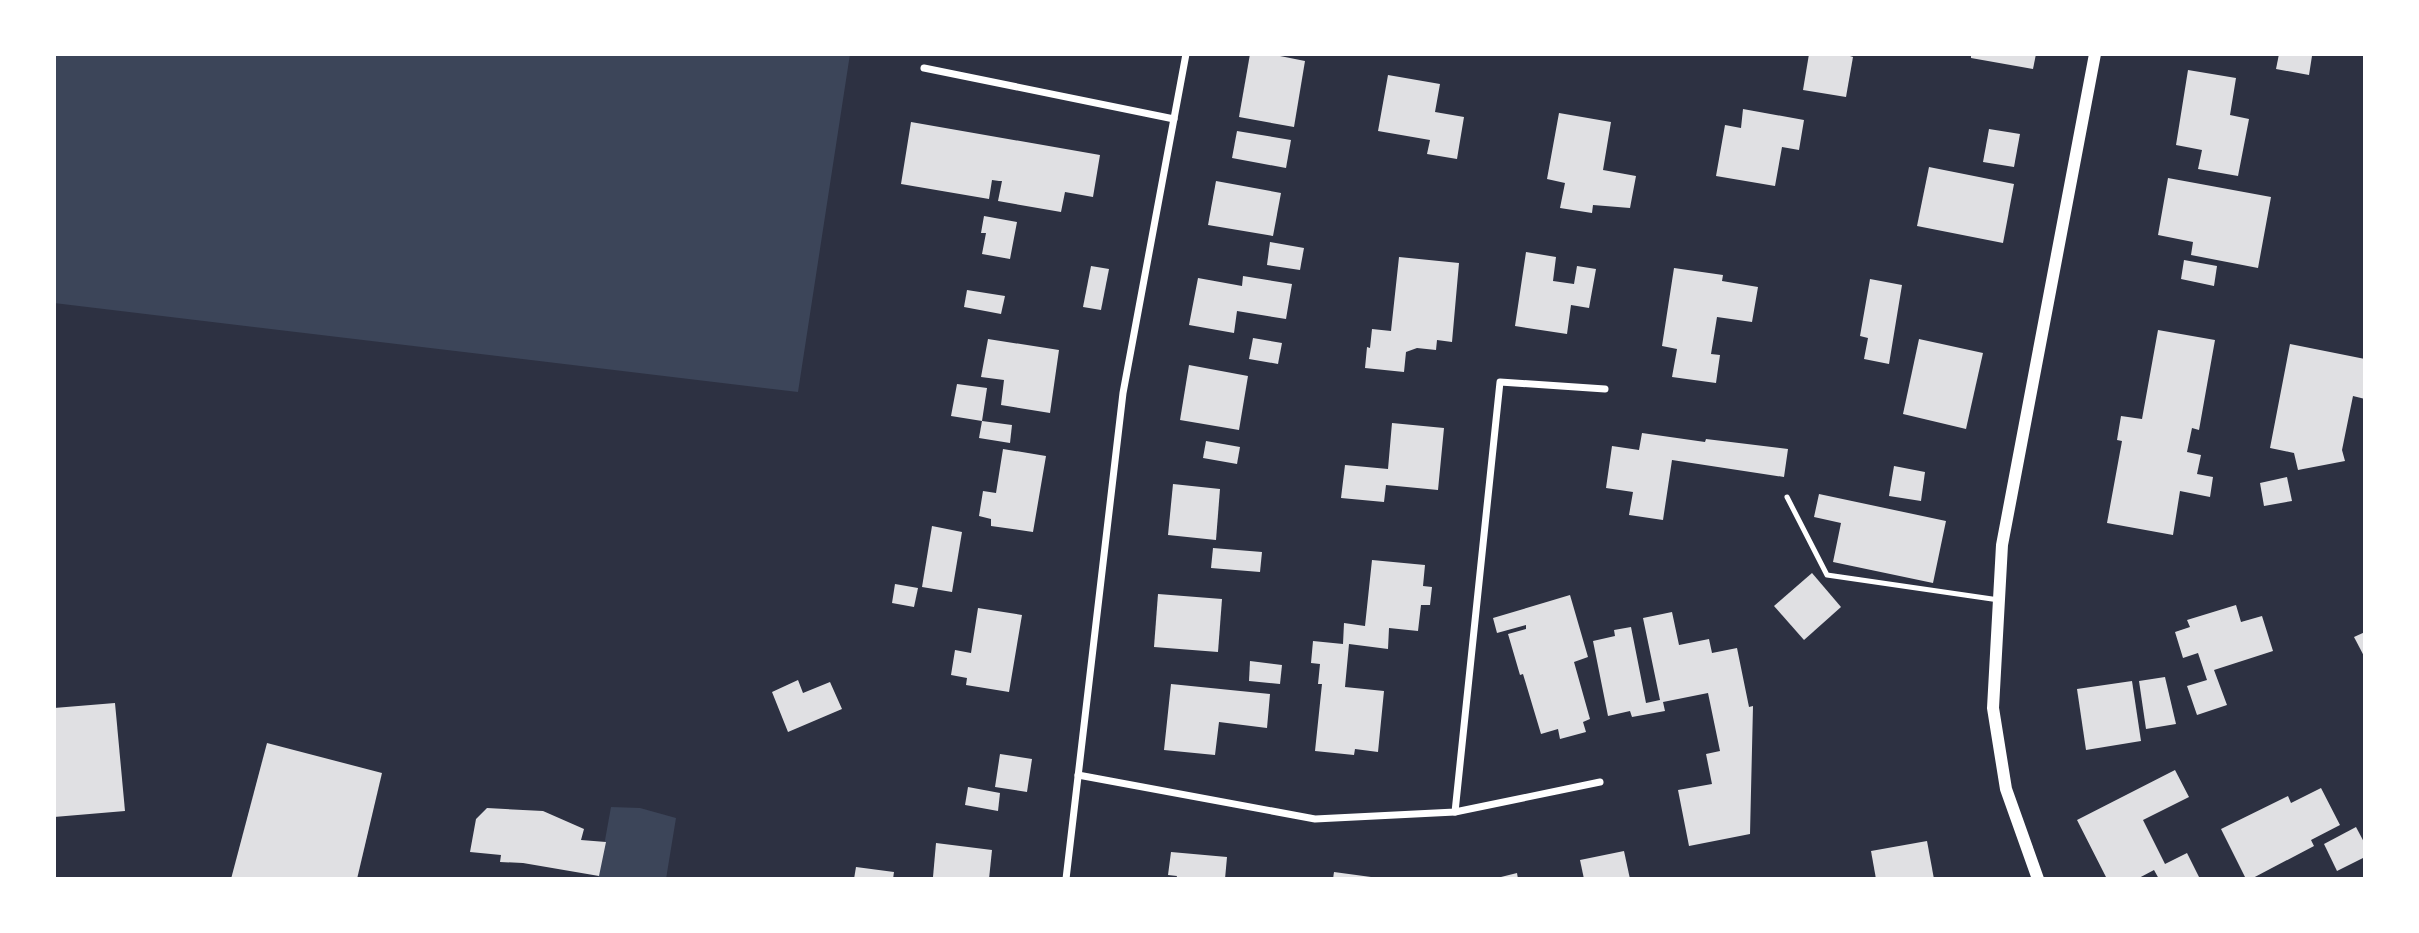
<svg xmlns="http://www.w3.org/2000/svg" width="2419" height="933" viewBox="0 0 2419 933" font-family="Raleway,sans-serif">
  <rect width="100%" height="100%" fill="#2d3142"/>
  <g fill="#3c4559">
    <path d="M54,54H850L798,392L54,303Z"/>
    <path d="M611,807L640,808L676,818L666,879H598Z"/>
  </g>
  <g fill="#e0e0e3">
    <path d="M1250,54H1270L1305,61L1294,127L1239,117Z"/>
    <path d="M1809,54H1844L1853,57L1846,97L1803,90Z"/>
    <path d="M1971,54H2036L2033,69L1971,58Z"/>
    <path d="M2279,54L2312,56L2309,75L2276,69Z"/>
    <path d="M2188,70L2236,78L2230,115L2249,119L2238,176L2198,169L2202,150L2176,145Z"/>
    <path d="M1388,75L1440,84L1435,112L1464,117L1457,159L1427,154L1430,140L1378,131Z"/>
    <path d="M1743,109L1804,120L1799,150L1782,147L1775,186L1716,176L1725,125L1741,128Z"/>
    <path d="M1559,113L1611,122L1603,170L1636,176L1630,208L1593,205L1592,213L1560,208L1565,183L1547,179Z"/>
    <path d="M911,122L1100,155L1093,197L1065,192L1061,212L998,201L1002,181H999L992,180L989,199L901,184Z"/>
    <path d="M1989,129L2020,134L2014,167L1983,162Z"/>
    <path d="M1237,131L1291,140L1286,168L1232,158Z"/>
    <path d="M1929,167L2014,184L2003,243L1917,226Z"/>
    <path d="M2168,178L2271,197L2258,268L2191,255L2193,242L2158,235Z"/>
    <path d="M1216,181L1281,193L1273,236L1208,225Z"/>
    <path d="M984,216L1017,222L1010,259L982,254L986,233H981Z"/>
    <path d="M1270,242L1304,248L1300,270L1267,265Z"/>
    <path d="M1526,252L1556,257L1553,281L1574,284L1577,266L1596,269L1589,308L1571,305L1567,334L1515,326Z"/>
    <path d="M1399,257L1459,263L1452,342L1437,340L1436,350L1417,348L1406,352L1404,372L1365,368L1367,347L1370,348L1372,329L1391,331Z"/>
    <path d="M2184,260L2217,266L2214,286L2181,279Z"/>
    <path d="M1091,266L1109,269L1101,310L1083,307Z"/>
    <path d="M1674,268L1723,275L1722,281L1758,287L1752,322L1717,317L1711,354L1720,355L1716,383L1672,377L1677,349L1662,346Z"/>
    <path d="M1243,276L1292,284L1286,319L1237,311L1234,333L1189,325L1198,278L1242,286Z"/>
    <path d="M1870,279L1902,285L1889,364L1864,359L1868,338L1860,336Z"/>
    <path d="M967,290L1005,296L1001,314L964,307Z"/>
    <path d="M2158,330L2215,340L2199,430L2192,428L2187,452L2201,455L2197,474L2213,477L2210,497L2180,491L2173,535L2107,523L2122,441L2117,440L2121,416L2142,419Z"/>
    <path d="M1253,338L1282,343L1278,364L1249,359Z"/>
    <path d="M988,339L1059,350L1050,413L1001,405L1004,380L981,377Z"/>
    <path d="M1919,339L1983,353L1966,429L1903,414Z"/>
    <path d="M2290,344L2365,359V399L2353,396L2342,450L2345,461L2298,470L2294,453L2270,448Z"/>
    <path d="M1189,365L1248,376L1239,430L1180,420Z"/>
    <path d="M957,384L987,388L982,421L951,416Z"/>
    <path d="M982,421L1012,425L1010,443L979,438Z"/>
    <path d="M1392,423L1444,428L1438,490L1386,485L1384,502L1341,498L1345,465L1388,469Z"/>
    <path d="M1642,433L1705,442L1706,439L1788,449L1784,477L1672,460L1663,520L1629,515L1633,492L1606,488L1612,446L1639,450Z"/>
    <path d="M1206,441L1240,447L1237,464L1203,458Z"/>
    <path d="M1003,449L1046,456L1033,532L991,526V519L979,516L983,491L996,493Z"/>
    <path d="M1894,466L1925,472L1921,501L1889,496Z"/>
    <path d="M2287,477L2292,501L2264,506L2260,483Z"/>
    <path d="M1173,484L1220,489L1216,540L1168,535Z"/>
    <path d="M1819,494L1946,521L1933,583L1833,562L1841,523L1814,517Z"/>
    <path d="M932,526L962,532L952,592L922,587Z"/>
    <path d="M1213,548L1262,552L1260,572L1211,568Z"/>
    <path d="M1372,560L1425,565L1423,586L1432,587L1430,605H1421L1418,631L1389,628L1388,649L1349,644L1345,687L1384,691L1378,752L1355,749L1354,755L1315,751L1322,684H1318L1320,664L1311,663L1313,641L1343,644L1344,623L1365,626Z"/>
    <path d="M1812,573L1841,607L1804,640L1774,606Z"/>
    <path d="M895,584L918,588L914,607L892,603Z"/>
    <path d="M1158,594L1222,599L1218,652L1154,647Z"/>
    <path d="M1570,595L1588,657L1574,662L1590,719L1583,722L1586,732L1560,739L1558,729L1541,734L1523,674L1520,675L1508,634L1526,629V625L1497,633L1493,618Z"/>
    <path d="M2236,605L2241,622L2262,616L2273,651L2214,670L2227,705L2197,715L2187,686L2207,680L2198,653L2183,658L2175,632L2190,627L2187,620Z"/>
    <path d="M978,608L1022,615L1009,692L966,685L967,678L951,675L955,650L971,653Z"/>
    <path d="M1672,612L1679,645L1709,639L1712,653L1737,648L1749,707L1753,706L1750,834L1689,846L1678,790L1712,784L1706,754L1720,751L1708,693L1663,702L1665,711L1632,717L1630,711L1608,716L1593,641L1615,636L1614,630L1631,627L1646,703L1660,700L1643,618Z"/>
    <path d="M2365,632V658L2354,637Z"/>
    <path d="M1250,661L1282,665L1280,684L1249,681Z"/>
    <path d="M2165,677L2176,724L2146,729L2139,681Z"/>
    <path d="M798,680L803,693L830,682L842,709L788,732L772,692Z"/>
    <path d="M2132,681L2141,741L2086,750L2077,689Z"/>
    <path d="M1171,684L1270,694L1267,728L1219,722L1215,755L1164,750Z"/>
    <path d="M115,703L125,811L54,817V708Z"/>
    <path d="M267,743L382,773L357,879H231Z"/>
    <path d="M1000,754L1032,759L1027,792L995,787Z"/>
    <path d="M2175,770L2189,797L2143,820L2165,864L2187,853L2200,879H2159L2154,870L2137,879H2107L2077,820Z"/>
    <path d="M968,787L1000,793L998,811L965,805Z"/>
    <path d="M2321,788L2340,825L2311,840L2314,846L2251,879H2246L2221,829L2288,796L2291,803Z"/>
    <path d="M487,808L543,811L584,829L581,840L606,842L599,876L523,863L500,862L501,855L470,852L476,819Z"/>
    <path d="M2356,827L2365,844V857L2337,871L2324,844Z"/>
    <path d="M1927,841L1934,879H1876L1871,851Z"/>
    <path d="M936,843L992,850L989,879H939L933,877Z"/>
    <path d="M1624,851L1630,879H1584L1580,860Z"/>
    <path d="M1171,852L1227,857L1225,879H1176L1177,876L1168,875Z"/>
    <path d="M856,867L894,872L893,879H854Z"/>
    <path d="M1334,872L1371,877V879H1333Z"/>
    <path d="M1517,873L1518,879H1497V878Z"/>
  </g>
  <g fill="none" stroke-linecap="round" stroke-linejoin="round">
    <path stroke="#fff" stroke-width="5" d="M1787,497L1827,575L1999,600"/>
    <g stroke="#fff" stroke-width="7">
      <path d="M924,68L1174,119"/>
      <path d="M1078,775L1315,819L1455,812L1600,782"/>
      <path d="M1455,812L1500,382L1605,389"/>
      <path d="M1066,879L1123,393L1186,54"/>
    </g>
    <path stroke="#fff" stroke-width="12" d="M2038,879L2006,789L1993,708L2002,545L2095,54"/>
  </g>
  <rect width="2419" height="933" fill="none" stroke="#ffffff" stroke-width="112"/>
</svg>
